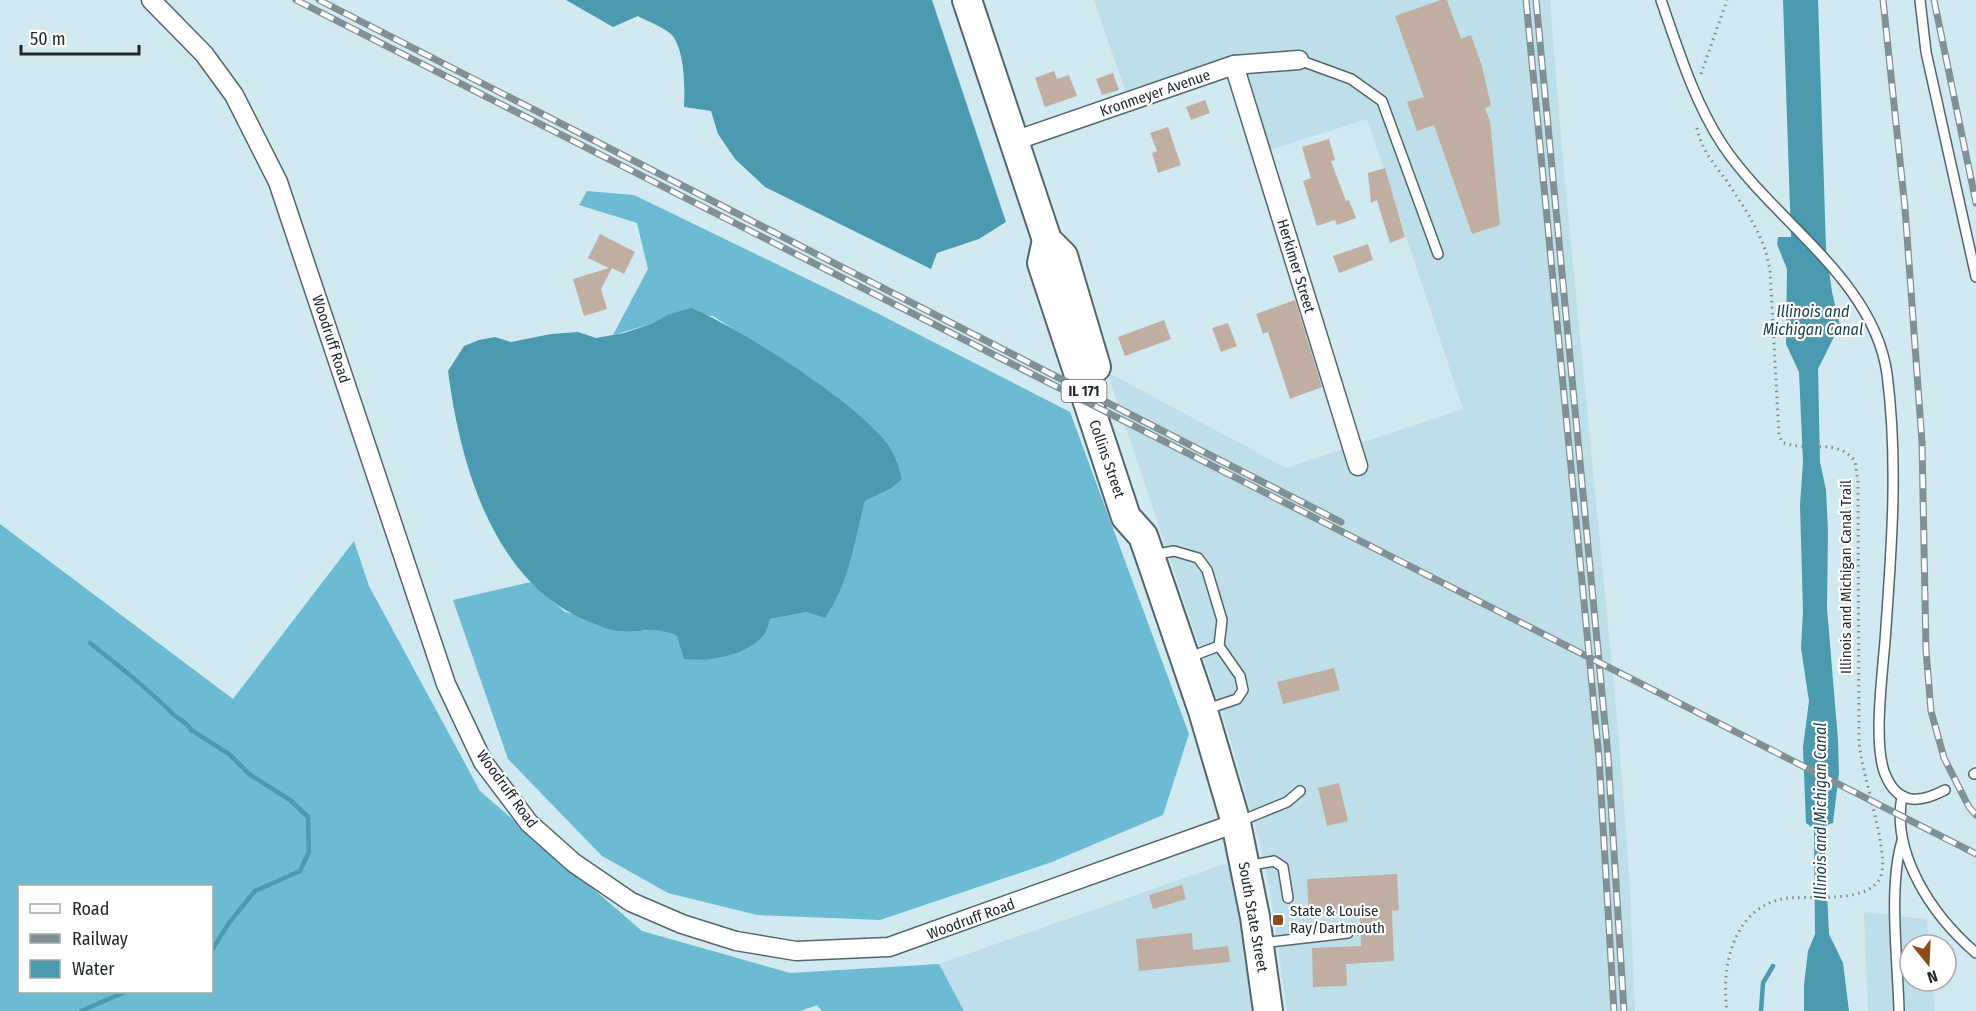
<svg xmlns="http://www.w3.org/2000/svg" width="1976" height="1011" viewBox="0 0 1976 1011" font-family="'Fira Sans Condensed',sans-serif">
  <rect width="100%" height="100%" fill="#d1e9f1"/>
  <g fill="#bedfea">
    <path d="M1094,0H1550L1562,150L1618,729L1629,871L1635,1011H1287L1270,890L1259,839L1228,731L1107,372L1286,468L1463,409L1367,119L1254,155L1229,73L1131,107Z"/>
    <path d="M1233,861L1257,1011H964L939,964Z"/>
    <path d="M1864,912L1927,919L1929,945H1910V981H1932L1935,1011H1868Z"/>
  </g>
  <g fill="#6cbbd2" fill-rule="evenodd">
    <path d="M587,191L634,195L869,309L1070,412L1189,734L1163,815L1052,862L880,920L757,915L668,893L602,856L508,759L453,600L531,582L565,612L644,631L658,628L677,636L682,646L770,619L807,612L861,514L865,501L890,489L866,423L812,380L713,316L667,315L651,324L613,335L648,269L637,223L579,205Z"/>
    <path d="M0,524L233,699L354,541L369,586L480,791L642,931L790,973L939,964L964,1011H822L817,1005L801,1011H0ZM20,886H212V992H20Z"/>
  </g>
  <g fill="#4b9ab0">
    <path d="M566,0H932L1006,222L979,239L937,253L931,269L765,187L735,159L718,134L711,111L684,107C685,88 685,49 671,34C663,27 647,21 638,16L613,27Z"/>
    <path d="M1783,0H1818L1826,248L1832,292L1840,325L1818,369L1820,462L1826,490L1828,531L1827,608L1838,740L1839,773L1833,823L1827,825L1824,830L1829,934L1843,963L1849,1011H1804V985L1808,951L1815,934L1814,829L1806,823L1803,747L1809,701L1801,648L1803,611L1800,505L1803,462L1799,372L1786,344L1787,269L1777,244L1778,237H1791Z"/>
    <path d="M691,308C737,326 860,405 888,445C895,455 899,467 902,479L890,489L865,501C853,544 851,579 825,618L807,612L770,619C768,624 767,632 763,636C745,656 708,662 684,659L677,636C652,625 646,633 620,631C610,631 599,625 590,622C493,584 460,464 448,371L464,346L479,340L495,337L511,342L551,334L578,332L596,338L624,333L651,324L667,315Z"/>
  </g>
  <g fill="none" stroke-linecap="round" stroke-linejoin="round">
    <g stroke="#4b9ab0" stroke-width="4.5">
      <path d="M90,643C119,666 148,689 174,715C180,721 188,722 191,730L229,754L249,774L290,800L308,817L309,852L300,871L255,891L229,923L212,950"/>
      <path d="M81,1011L125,992"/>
      <path d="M1761,1011L1763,983L1773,966"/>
    </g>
  </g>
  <g fill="#c1aea2">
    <path d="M1441,0H1447L1461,39L1471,35L1482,66L1491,106L1485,108L1490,121L1500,225L1472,234L1434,125L1417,131L1407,102L1424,97L1395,16Z"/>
    <path d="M1054,71L1057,79L1069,75L1077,96L1045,107L1035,78Z"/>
    <path d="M1113,73L1119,90L1102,95L1096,79Z"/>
    <path d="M1205,100L1210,113L1191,120L1186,107Z"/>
    <path d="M1168,127L1181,165L1158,173L1152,153L1157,151L1150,133Z"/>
    <path d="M1329,139L1335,160L1331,161L1346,201L1349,200L1356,218L1337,225L1335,220L1317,226L1303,181L1311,178L1302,147Z"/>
    <path d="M1385,168L1405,237L1390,243L1377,200L1371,203L1368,173Z"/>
    <path d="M600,234L635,252L624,274L612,268L601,289L607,309L584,316L573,279L609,268L588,258Z"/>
    <path d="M1368,244L1373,260L1339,273L1333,256Z"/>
    <path d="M1295,300L1322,387L1290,399L1268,332L1263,334L1256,314Z"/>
    <path d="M1164,320L1171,339L1125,356L1118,337Z"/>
    <path d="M1228,323L1237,346L1221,352L1212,328Z"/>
    <path d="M1334,668L1340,690L1283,704L1277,682Z"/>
    <path d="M1339,783L1348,821L1327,826L1318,788Z"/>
    <path d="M1397,874L1399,910L1392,911L1394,961L1346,964L1347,986L1313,987L1312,948L1361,946L1360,912L1309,915L1307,879Z"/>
    <path d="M1182,885L1186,899L1153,909L1149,895Z"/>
    <path d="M1192,933L1193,950L1228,946L1230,962L1139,971L1136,939Z"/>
  </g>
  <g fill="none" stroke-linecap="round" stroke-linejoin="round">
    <g stroke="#51676d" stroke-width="12">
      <g id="service">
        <path d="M1661,0C1678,49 1694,101 1722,144C1772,220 1874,279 1887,374C1898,458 1892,543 1886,627C1884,665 1872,741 1885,774C1898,806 1920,803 1945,790"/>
        <path d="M1920,0L1926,52L1976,277"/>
        <path d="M1299,60L1351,79L1382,101L1438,254"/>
        <path d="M1152,555L1174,551L1198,558L1207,570L1222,620L1219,646L1187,658"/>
        <path d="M1207,709L1237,699L1243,690L1240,676L1219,646"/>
        <path d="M1974,774L1976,773"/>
        <path d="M1902,796C1891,855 1933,916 1976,953"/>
        <path d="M1238,822L1287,802L1300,791"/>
        <path d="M1247,866L1274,861L1283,867L1288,898"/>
        <path d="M1261,943L1348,933"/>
        <path d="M1899,1011C1898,962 1888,887 1902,841"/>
      </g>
    </g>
    <g stroke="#51676d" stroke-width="21">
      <g id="minor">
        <path d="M151,0L204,54L234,95L278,182L446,684L483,762L529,823L574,863L631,902L682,924L736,941L796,951L889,947L1236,823"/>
        <path d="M1234,65L1358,466"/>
        <path d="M1014,141L1234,65L1299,60"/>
      </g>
    </g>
    <g stroke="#51676d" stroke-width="32">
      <g id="primary">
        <path d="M967,0L1047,240L1063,256L1096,367"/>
        <path d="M1047,240L1042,263L1126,517L1143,536L1150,556L1203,711L1236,823L1255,917L1268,1011"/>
      </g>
    </g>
    <g stroke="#7a8b90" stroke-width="3" stroke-dasharray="1.5 4.5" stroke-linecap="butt">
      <path d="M1701,74L1727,0"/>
      <path d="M1697,128C1701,149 1714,164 1726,180C1745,209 1765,236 1770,271L1779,435L1782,442C1807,453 1836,437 1855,461L1858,482L1859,742C1862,775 1887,845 1882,872C1875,907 1806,894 1782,899C1732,910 1721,968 1727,1011"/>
    </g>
    <use href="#service" stroke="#fff" stroke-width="9"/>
    <use href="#minor" stroke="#fff" stroke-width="18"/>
    <use href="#primary" stroke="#fff" stroke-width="28"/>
    <g stroke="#7f9196" stroke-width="7">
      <g id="rail">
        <path d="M296,0L1976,854"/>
        <path d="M319,0L1341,522"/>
        <path d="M1526,0L1599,758L1614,1011"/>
        <path d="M1536,0L1608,756L1624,1011"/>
        <path d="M1883,0L1905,208L1922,442L1926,650L1931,711L1944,758L1969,807L1976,815"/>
        <path d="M1934,0L1976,203"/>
      </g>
    </g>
    <use href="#rail" stroke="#fff" stroke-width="4.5" stroke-dasharray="14" stroke-linecap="butt"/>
  </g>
  <rect fill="#8d4c18" stroke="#fff" stroke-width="2" x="1272" y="914" width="12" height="12" rx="3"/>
  <g text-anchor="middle" stroke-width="4.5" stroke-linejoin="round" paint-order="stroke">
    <rect fill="#fff" stroke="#62686a" stroke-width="1.5" x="1061.5" y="380" width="45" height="22" rx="4.5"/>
    <g font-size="14" font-weight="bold" fill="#1e272a">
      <text x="1084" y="396">IL 171</text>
    </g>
    <g font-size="15" fill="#1e272a" stroke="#fff">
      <text transform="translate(1155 93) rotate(-19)" y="5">Kronmeyer Avenue</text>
      <text transform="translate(1296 266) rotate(73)" y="5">Herkimer Street</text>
      <text transform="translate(331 339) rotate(72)" y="5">Woodruff Road</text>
      <text transform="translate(1107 459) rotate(71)" y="5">Collins Street</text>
      <text transform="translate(1846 577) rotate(-90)" y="5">Illinois and Michigan Canal Trail</text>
      <text transform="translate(507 789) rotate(54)" y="5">Woodruff Road</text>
      <text transform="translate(1253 917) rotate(80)" y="5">South State Street</text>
      <text transform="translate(971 919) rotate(-20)" y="5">Woodruff Road</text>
    </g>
    <g font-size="15" fill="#1e272a" stroke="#fff" text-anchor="start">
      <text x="1290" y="916">State &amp; Louise<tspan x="1290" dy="17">Ray/Dartmouth</tspan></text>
    </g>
    <g font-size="16" font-style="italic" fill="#1b404a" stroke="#fff">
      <text x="1813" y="317">Illinois and<tspan x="1813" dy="18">Michigan Canal</tspan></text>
      <text transform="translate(1820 811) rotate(-90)" y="6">Illinois and Michigan Canal</text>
    </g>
  </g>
  <rect x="18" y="885" width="195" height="108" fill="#ffffff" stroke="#a5a9aa" stroke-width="1.5"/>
  <rect x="30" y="904" width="30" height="9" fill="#ffffff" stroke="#a5a9aa" stroke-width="1.5"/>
  <text x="72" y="915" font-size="18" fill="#1e272a">Road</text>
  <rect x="30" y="934" width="30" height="9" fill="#7f9196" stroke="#a5a9aa" stroke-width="1.5"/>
  <text x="72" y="945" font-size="18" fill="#1e272a">Railway</text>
  <rect x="30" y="960" width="30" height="18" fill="#4b9ab0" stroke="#a5a9aa" stroke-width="1.5"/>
  <text x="72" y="975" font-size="18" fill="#1e272a">Water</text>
  <g transform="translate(1928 963) rotate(162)"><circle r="28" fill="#ffffff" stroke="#a5a9aa" stroke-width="1.5"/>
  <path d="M0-4.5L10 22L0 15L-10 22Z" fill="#8d4c18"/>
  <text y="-9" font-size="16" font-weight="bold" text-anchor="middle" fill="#1e272a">N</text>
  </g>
  <path d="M21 45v9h118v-9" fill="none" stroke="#1e272a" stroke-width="3"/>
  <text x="30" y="45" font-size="18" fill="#1e272a" stroke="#ffffff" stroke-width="4.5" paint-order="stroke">50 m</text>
</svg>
